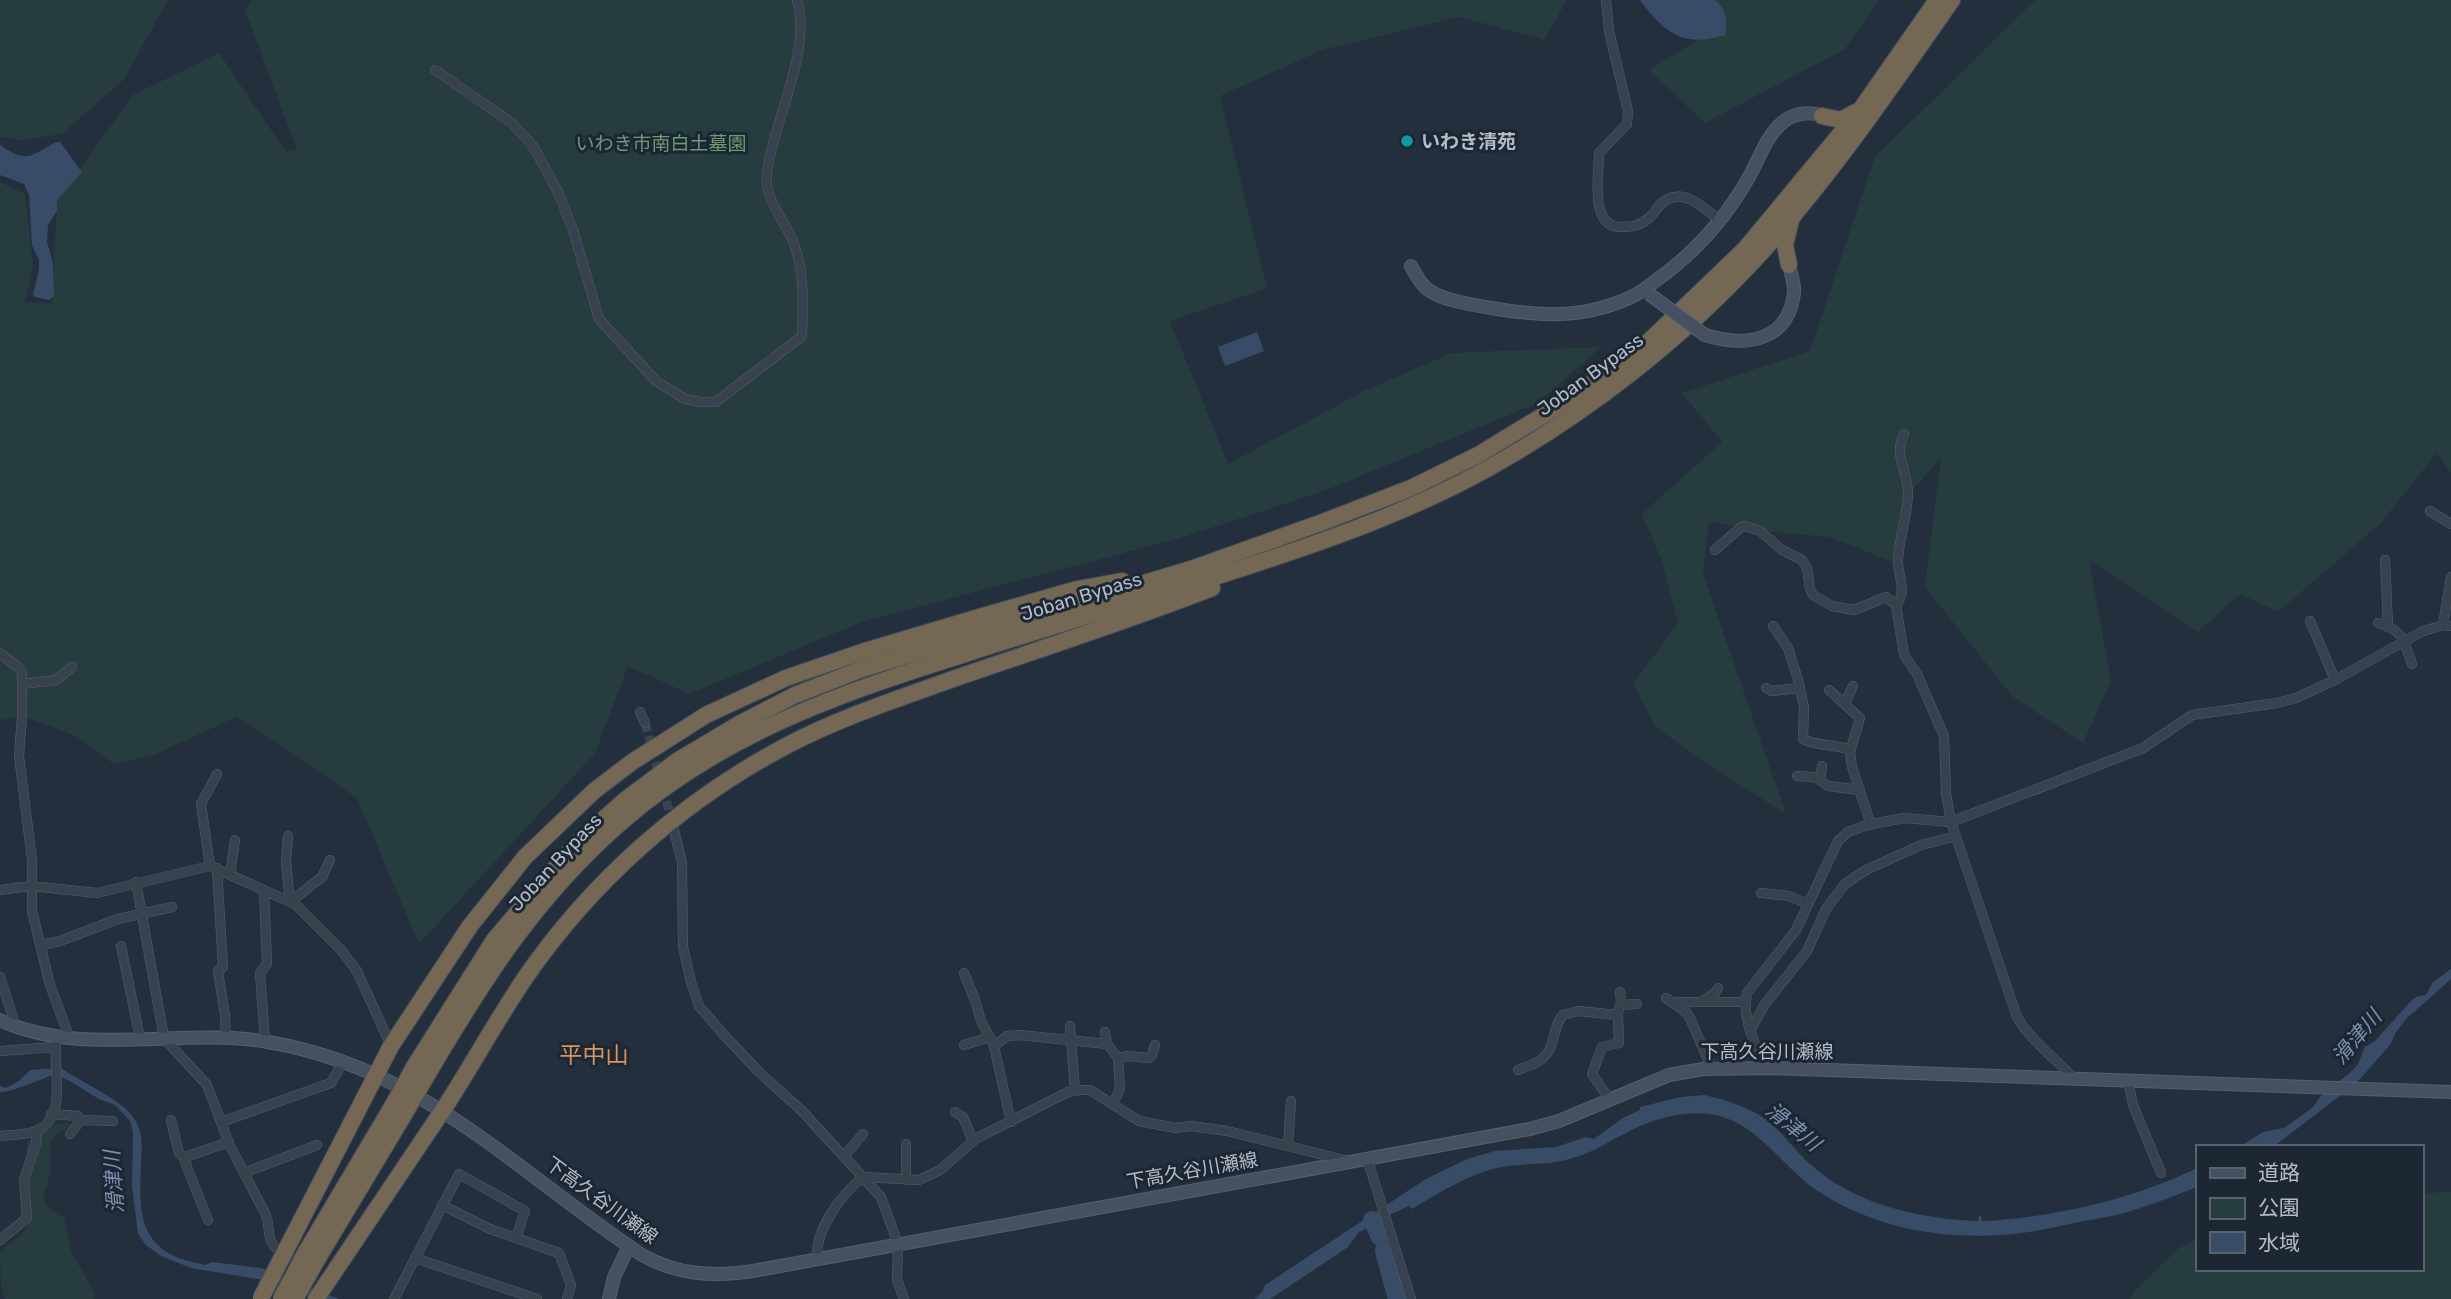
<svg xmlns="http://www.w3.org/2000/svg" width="2451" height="1299" viewBox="0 0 2451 1299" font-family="Rubik,'Noto Sans JP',sans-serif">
  <rect width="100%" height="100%" fill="#242f3e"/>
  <g fill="#263c3f">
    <path d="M0,0H168L124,79L62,134L22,140L0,137Z"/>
    <path d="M252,0H1567L1544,40L1460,17L1322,50L1220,96L1267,288L1170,321L1228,464L1364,391L1452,353L1601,347L1536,404L1324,491L1177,539L864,621L689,694L628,666L595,753L419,944L357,798L279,744L236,717L154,755L114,764L76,736L23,716L0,720V182L25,194L33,266L25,302L52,304L57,200L133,95L219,53L286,152L297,150L245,10Z"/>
    <path d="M1707,0H1879L1845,49L1705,123L1649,70L1728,21Z"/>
    <path d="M2035,0H2451V473L2437,453L2380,524L2278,612L2240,594L2198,632L2089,560L2111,681L2083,743L2012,696L1925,587L1941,458L1908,495L1898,564L1830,537L1760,531L1709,521L1703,574L1786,814L1703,761L1655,726L1633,684L1678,623L1662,562L1642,514L1722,442L1682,393L1810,351L1875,157Z"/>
    <path d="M69,1122V1126L52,1139C49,1151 52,1163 50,1173C46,1197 32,1203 64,1217L71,1252L95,1293L94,1299H5L1,1284L0,1252C8,1245 18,1239 25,1230C37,1212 25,1165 27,1142L50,1125Z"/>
    <path d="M2451,1192V1299H2130L2133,1292L2179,1248L2197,1239V1269H2421V1193Z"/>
  </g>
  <g fill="#394c67">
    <path d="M1640,0H1715C1727,10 1728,21 1725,35C1682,48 1665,33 1640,0Z"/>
    <path d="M56,142H60L82,172L57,200V211L48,225L47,242L53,263L54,296L49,300L35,297L33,294L39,270V260L32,245L29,195L24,184L0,175V145C26,164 31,156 56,142Z"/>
    <path d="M1257,332L1264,351L1225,366L1218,347Z"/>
    <path d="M2451,969V979L2407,1018L2396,1032L2390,1045L2360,1079L2332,1102L2273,1147H2239L2263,1132L2284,1128L2312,1108L2320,1097L2352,1071L2358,1064L2365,1047L2374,1042L2411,1001L2418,996L2426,995L2433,982Z"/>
    <path d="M61,1068C79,1081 125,1101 135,1120C143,1133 142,1147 141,1162C140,1199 135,1237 174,1256C184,1261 195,1262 205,1265L212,1262L261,1268L288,1280L339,1299H316L276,1282L191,1268L161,1256L146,1245L138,1234L132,1186L133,1132L130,1121L115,1105L99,1099L70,1081L54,1074C46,1078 8,1093 0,1092V1086L6,1088L19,1081L30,1070Z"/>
    <path d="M1704,1095C1726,1100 1750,1107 1768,1121C1786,1136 1799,1156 1817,1170C1861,1206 1923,1219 1978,1221L1979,1216H1981L1982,1221C2052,1218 2134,1199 2197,1168V1187C2169,1198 2141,1209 2112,1216C2097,1219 2081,1221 2065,1225C1981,1245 1890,1239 1816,1190C1781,1166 1759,1124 1715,1115C1685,1109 1650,1119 1624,1134C1608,1142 1593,1152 1576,1157C1554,1165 1531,1163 1508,1166C1473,1171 1442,1191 1412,1209L1409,1206L1391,1214L1379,1230L1365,1229L1359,1232L1348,1247L1270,1299H1255L1263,1291L1265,1285L1426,1179L1467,1159L1495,1151L1556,1147L1586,1137L1594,1139L1623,1118L1640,1110V1107L1681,1097Z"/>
  </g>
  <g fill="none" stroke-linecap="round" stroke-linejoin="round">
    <g stroke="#394c67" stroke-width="18">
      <path d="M1372,1220L1380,1237"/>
      <path d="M1384,1251L1397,1299"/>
    </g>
    <path stroke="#3a4453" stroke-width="9" stroke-dasharray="9 4.5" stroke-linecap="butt" d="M645,723L672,821"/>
    <g stroke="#565f6c" stroke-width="10">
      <g id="street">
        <path d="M1606,0L1609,31L1628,111L1627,124L1599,153C1599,174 1589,226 1620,227C1632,227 1640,226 1650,217C1657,210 1662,199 1674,197C1690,193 1708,212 1721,221"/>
        <path d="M435,70L512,123L533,146L558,192L573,230L599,319L656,381L685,399L701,402H716L802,336C803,304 805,272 793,241C784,220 763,197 767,172C774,120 812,51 797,0"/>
        <path d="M2430,511L2451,524"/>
        <path d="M1715,550L1741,527L1745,526L1760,531L1782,550L1802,560L1807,568L1810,589L1813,595L1832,606L1854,610L1886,597L1896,605L1904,655L1917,674L1944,736L1946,793L1951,822L2017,1017C2031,1041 2054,1057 2073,1078"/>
        <path d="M2385,560L2388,626"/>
        <path d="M1896,605C1907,593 1899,577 1898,563C1898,540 1908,516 1908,493C1908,472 1893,455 1904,434"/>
        <path d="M2310,621L2335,680"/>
        <path d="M2378,623C2405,631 2403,640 2412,664"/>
        <path d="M2443,625L2451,577"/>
        <path d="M1773,626L1788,648L1798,680L1804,707L1803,739C1818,747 1835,744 1851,750"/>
        <path d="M0,653L20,669L22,674V716L19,756L32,860V911L50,985L70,1039"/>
        <path d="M22,684L56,680L72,667"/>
        <path d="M1766,688L1772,691L1800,688"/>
        <path d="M1829,690L1860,718L1850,752L1852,767L1871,825"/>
        <path d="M1845,703L1853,686"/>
        <path d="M640,712L645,723"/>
        <path d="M1797,776L1815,777L1828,786L1860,790"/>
        <path d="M1820,780L1822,766"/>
        <path d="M674,830L682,863L683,947L691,982L699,1006L724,1035L758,1071L802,1111L881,1197L898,1244L897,1280L904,1299"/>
        <path d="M288,836L286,862L290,902"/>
        <path d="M210,866L201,804L217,774"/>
        <path d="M217,868L223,967L218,971L225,1015L226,1038"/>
        <path d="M230,874L235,840"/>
        <path d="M136,882L164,1038L207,1085L230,1146L266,1215C269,1224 268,1230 270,1238C273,1252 291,1256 302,1263"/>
        <path d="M0,890L31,886L97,893L210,866L295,904L341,950L357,971L391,1046"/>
        <path d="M264,891L267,964L260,973L265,1041"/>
        <path d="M1761,893L1789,896L1808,904"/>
        <path d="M290,902L322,877L330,860"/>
        <path d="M41,945L60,941L118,919L172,907"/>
        <path d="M121,946L140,1038"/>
        <path d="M964,973L975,1000L981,1021L994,1046L1011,1122"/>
        <path d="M0,977L13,1017L11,1025"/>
        <path d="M1666,998L1685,1011L1690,1018L1712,1069"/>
        <path d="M1703,1001L1715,993L1718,988"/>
        <path d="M1675,1002H1744"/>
        <path d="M1620,1005L1637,1004"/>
        <path d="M1070,1026L1075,1091"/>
        <path d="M1751,1029L1765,1004L1807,951L1826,909L1845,884L1866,870L1921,845L1956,836"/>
        <path d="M1105,1032L1107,1044"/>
        <path d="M964,1045L990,1037"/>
        <path d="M994,1046L1007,1036L1020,1035L1107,1044L1118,1058L1120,1089L1113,1104"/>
        <path d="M0,1051L54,1047"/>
        <path d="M1118,1058L1127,1056L1149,1058L1152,1055L1155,1045"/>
        <path d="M1765,1069C1756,1045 1741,1018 1747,993L1796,930L1838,841L1848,832L1867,825L1904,818L1951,822L2143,748L2192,715L2277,703L2296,698L2335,680L2421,632L2443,625L2451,626"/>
        <path d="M1518,1070C1527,1066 1538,1064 1544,1057C1556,1046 1552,1027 1563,1015L1578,1011L1618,1015"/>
        <path d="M2128,1080L2133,1105L2161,1173"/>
        <path d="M1610,1100L1592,1074L1602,1047L1619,1043L1618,1013L1621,1002L1620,992"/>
        <path d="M955,1112L963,1117L973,1141"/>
        <path d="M51,1114L78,1116L81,1120L113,1121"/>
        <path d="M171,1120L179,1153L186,1160"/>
        <path d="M221,1122L331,1083L344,1060"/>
        <path d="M70,1134L81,1120"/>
        <path d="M0,1136C10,1135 23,1135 33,1132C72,1119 50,1066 57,1037"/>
        <path d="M1288,1146L1291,1101"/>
        <path d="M844,1156L863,1134"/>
        <path d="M1367,1158L1411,1299"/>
        <path d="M244,1173L317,1145"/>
        <path d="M906,1180V1144"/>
        <path d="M442,1205L490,1229L516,1238"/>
        <path d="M208,1220L185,1162L188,1156L229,1142"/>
        <path d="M0,1240L27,1218L24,1180L36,1143L37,1130"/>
        <path d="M415,1258L537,1299"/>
        <path d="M817,1259C815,1229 841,1195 863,1177L919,1180L940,1170L977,1138L1068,1092L1079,1090H1090L1139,1121L1175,1128L1191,1126L1227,1131L1348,1161"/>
        <path d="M394,1299L459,1174L525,1211L516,1238L559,1253L571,1285L567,1299"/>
      </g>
    </g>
    <g stroke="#565f6c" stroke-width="14">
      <g id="secondary">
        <path d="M1411,266C1415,273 1419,282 1426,288C1439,300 1473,305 1491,308C1543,317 1589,319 1637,294C1644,290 1651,284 1658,279C1697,251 1726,218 1749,177C1759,159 1766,136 1783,122C1794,113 1810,111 1822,116"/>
        <path d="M1705,335C1744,347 1788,343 1794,293C1795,284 1791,274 1789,265"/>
        <path d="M0,1020C82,1058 180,1027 268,1042C424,1068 516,1172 642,1255C678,1275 713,1277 753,1271L1530,1129L1559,1121L1669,1075L1703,1069L1771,1068L2451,1092"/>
        <path d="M609,1299L614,1277L629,1246"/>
      </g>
    </g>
    <g stroke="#434c59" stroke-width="18">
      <g id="highway">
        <path d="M1822,116L1841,120L1856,112"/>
        <path d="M1789,265L1785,245L1791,220"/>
        <path d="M414,1067L494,940L575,845L624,801L677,761L741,723L795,695L862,669L1194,568L1323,522L1411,488L1478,455L1562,404L1645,345L1745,249L1861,109L1937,0"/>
        <path d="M426,1077C483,980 534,899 619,824C721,734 838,694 965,654C1051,626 1138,601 1224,574C1314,545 1403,515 1485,470C1586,414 1681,340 1759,255C1831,176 1891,87 1952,0"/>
        <path d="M292,1238L391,1046L470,926L525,857L594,791L632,762L706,715L786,678L862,652L990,614L1078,589L1122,581"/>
        <path d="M307,1250L393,1105"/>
        <path d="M318,1258L405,1113"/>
        <path d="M316,1299C358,1236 401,1173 443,1110C471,1067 496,1021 525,978C592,881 682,801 786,746C839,718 897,699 953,679C1040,649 1127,621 1212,588"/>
      </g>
    </g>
    <use href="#street" stroke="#38414e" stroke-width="9"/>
    <use href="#secondary" stroke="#465061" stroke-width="12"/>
    <use href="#highway" stroke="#746855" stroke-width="16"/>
    <g stroke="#565f6c" stroke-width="14" stroke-linecap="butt">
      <path id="secondary-bridge" d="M1649,294L1705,335"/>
    </g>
    <g stroke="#434c59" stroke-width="18" stroke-linecap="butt">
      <g id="highway-bridge">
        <path d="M393,1105L414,1067"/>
        <path d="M405,1113L426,1077"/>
        <path d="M261,1298L292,1238"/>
        <path d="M281,1299L307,1250"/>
        <path d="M295,1299L318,1258"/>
      </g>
    </g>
    <use href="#secondary-bridge" stroke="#465061" stroke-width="12"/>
    <use href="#highway-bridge" stroke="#746855" stroke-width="16"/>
  </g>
  <circle fill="#0f9aa8" stroke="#1d2633" stroke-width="2.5" cx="1407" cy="141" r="7"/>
  <g text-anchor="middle" stroke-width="6" stroke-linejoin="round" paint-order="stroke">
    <g font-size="19" font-weight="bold" fill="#b4bcc9" stroke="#1d2633" text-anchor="start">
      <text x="1421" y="148">いわき清苑</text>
    </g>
    <g font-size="19" fill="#6b9a76" stroke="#1d2633">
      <text x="661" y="150">いわき市南白土墓園</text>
    </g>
    <g font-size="19" fill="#b4bcc9" stroke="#1d2633">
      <text transform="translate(1590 374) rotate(-36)" y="7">Joban Bypass</text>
      <text transform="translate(1081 596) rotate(-17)" y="7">Joban Bypass</text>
      <text transform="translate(555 862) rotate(-47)" y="7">Joban Bypass</text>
      <text x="1767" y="1058">下高久谷川瀬線</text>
      <text transform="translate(1192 1170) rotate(-10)" y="7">下高久谷川瀬線</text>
      <text transform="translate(602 1200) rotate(36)" y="7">下高久谷川瀬線</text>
    </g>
    <g font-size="21" font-style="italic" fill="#7c92b1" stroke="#1d2633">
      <text transform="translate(2357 1037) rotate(-50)" y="7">滑津川</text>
      <text transform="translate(1793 1127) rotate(39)" y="7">滑津川</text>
      <text transform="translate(114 1182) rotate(-94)" y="7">滑津川</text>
    </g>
    <g font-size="23" fill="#d59563" stroke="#1d2633">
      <text x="594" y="1063">平中山</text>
    </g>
  </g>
  <rect x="2196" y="1145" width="228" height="126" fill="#1d2633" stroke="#59626f" stroke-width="2"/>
  <rect x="2210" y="1168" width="35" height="10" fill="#465061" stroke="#59626f" stroke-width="2"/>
  <text x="2258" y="1180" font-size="21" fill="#b4bcc9">道路</text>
  <rect x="2210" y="1198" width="35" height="21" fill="#263c3f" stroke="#59626f" stroke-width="2"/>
  <text x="2258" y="1215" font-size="21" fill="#b4bcc9">公園</text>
  <rect x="2210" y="1232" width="35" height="21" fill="#394c67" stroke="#59626f" stroke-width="2"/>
  <text x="2258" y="1250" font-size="21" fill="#b4bcc9">水域</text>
</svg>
